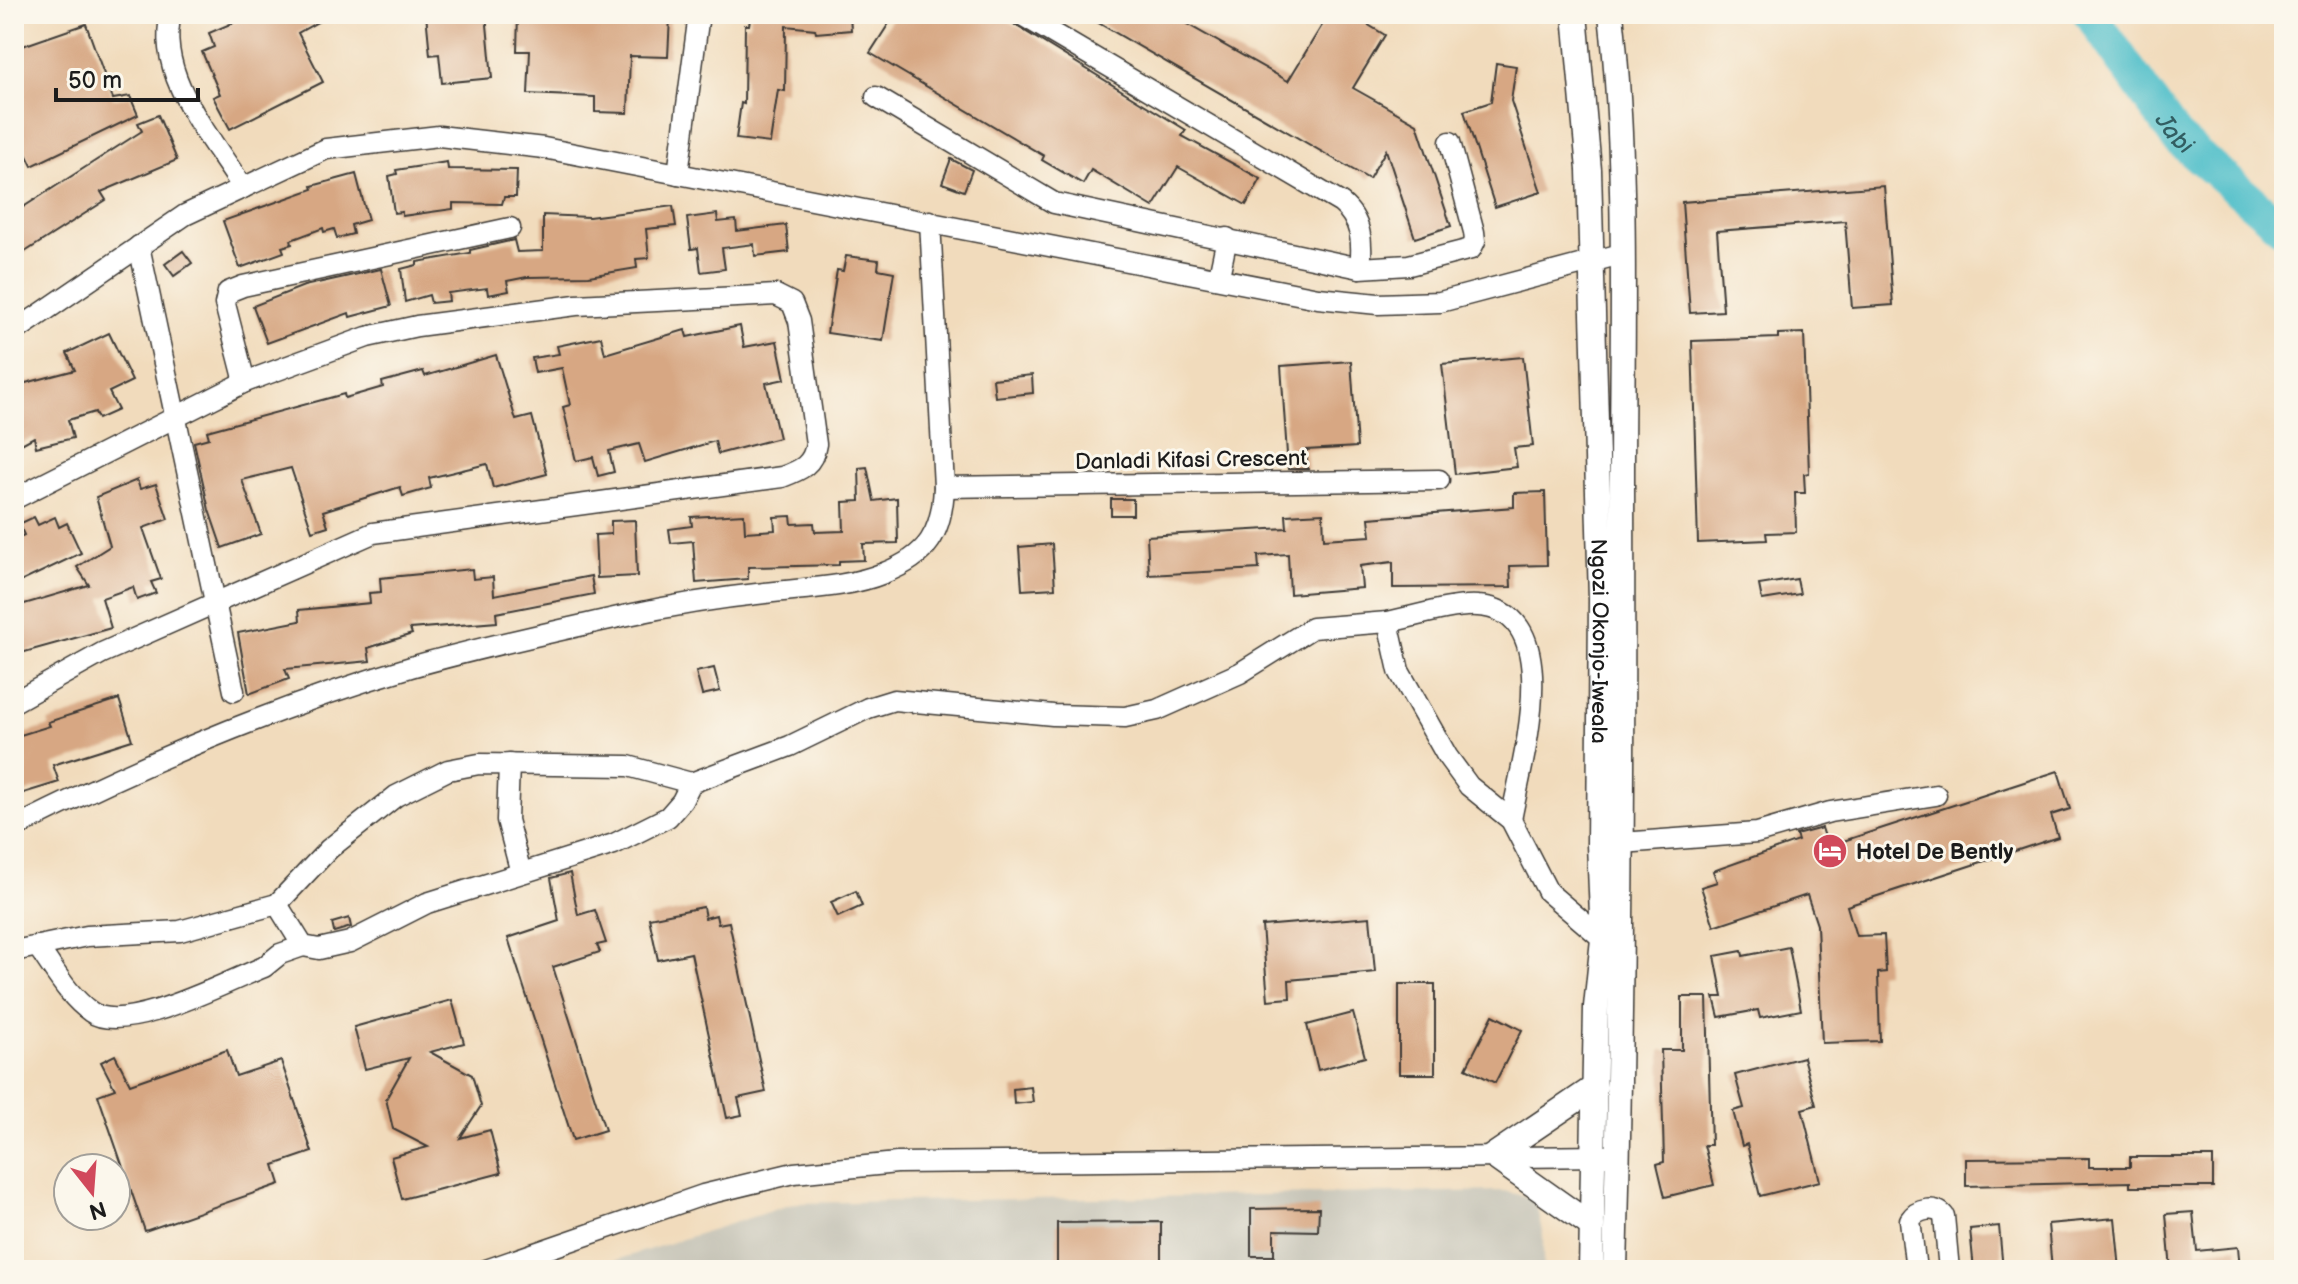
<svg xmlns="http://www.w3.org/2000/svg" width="2298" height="1284" viewBox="0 0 2298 1284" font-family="'Balsamiq Sans',sans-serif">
  <rect width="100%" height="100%" fill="#fbf7ec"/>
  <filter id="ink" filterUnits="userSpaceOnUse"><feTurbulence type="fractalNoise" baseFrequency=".0125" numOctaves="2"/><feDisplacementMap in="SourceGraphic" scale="16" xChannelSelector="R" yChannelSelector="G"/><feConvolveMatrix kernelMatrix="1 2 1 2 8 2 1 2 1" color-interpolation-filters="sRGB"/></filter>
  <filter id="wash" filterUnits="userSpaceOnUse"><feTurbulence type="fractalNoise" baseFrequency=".006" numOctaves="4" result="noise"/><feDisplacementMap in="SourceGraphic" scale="32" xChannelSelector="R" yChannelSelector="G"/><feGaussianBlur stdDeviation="1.8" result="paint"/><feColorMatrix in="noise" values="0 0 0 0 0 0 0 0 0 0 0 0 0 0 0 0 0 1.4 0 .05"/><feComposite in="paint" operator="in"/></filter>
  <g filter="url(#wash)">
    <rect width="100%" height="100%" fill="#f1dbbc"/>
    <path fill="#c7c5b8" d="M1504,1191L1535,1199L1543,1236V1270H585L796,1203Z"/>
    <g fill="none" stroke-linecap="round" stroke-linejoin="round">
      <path stroke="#52c0ca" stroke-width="34" id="s1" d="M2090,14L2176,137L2284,229"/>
    </g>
    <g id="blocks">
      <g fill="#d7a783">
        <path d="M240,14H332L298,33L323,82L230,129L213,97L220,94L202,52L214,47L209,33L242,19Z"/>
        <path d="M426,14H486L492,78L442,83L439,54L430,55Z"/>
        <path d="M518,14L670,17L668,57L630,56L628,113L595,112V97L528,94L530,51H517Z"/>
        <path d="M751,14H850L851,30L816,33L815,29L786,26L785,91L778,90L770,143L736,139L741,103L744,104L745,25H749Z"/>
        <path d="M895,14H997L1186,130L1182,136L1261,179L1246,205L1178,167L1153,207L1091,170L1083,184L1042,160L1044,156L870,53Z"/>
        <path d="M1083,14H1169L1288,81L1329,14H1350L1385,35L1353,88L1417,124L1451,226L1415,238L1386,150L1369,179Z"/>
        <path d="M86,24L113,99L130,96L138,115L32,166L14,129V49Z"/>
        <path d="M1496,63L1516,66L1511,101L1541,192L1495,207L1464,111L1491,102Z"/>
        <path d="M158,115L177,160L101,192L106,200L14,259V213L142,131L138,123Z"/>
        <path d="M951,159L972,170L964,191L942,183Z"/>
        <path d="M447,162L448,169L517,170L516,197H504L502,204L453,203V209L402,216V212L394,213L389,176L397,174L396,170Z"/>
        <path d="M356,174L368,220L351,225L353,234L337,238L334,229L324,232L323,228L291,240L292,244L282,247L284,252L240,268L223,221L313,189L312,186Z"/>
        <path d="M1884,186L1893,305L1852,308L1845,221L1717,231L1723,311L1690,313L1682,202Z"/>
        <path d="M673,206L676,226L646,229L649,258L636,259L637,268L589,276L527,277L507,281L509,291L488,295L487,288L448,293L449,301L431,303L429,295L405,302L401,269L417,265V262L470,253V250L514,240L517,252L543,251V215L589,217Z"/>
        <path d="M717,214L718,222L736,220L737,231L786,225L789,252L755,256L754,244L722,248L725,269L701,272L698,248L691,249L687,218Z"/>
        <path d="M183,251L192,263L174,276L165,264Z"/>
        <path d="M846,256L879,260L878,269L894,272L883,341L827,333L837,270L843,271Z"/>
        <path d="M381,269L391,306L350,317L349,313L267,343L253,306L304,286Z"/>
        <path d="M740,326L744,347L777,341L785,379L766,383L779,438L718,454L715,441L645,462L639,444L609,451L614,472L598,476L593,457L576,461L563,407L570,405L562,368L535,373L532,358L559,354L557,346L601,337L605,354L685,330L687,337Z"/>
        <path d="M109,333L132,381L109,392L118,410L98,419L95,412L68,420L73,438L36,447L34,437L14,448V386L75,370L67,353Z"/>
        <path d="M1804,333L1809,473L1804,474L1805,493H1795L1796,532L1766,533L1767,540L1698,543L1692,341L1778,338V334Z"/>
        <path d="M496,355L516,420L532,416L547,474L493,488L487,464L429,478L431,488L403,496L400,487L323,511L328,526L312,531L291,468L242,480L261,534L222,548L209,510L194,442L209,438L207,431L344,394L345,398L383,387L382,382L423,371L425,376Z"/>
        <path d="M1523,357L1533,446L1514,448L1517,467L1455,474L1442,364Z"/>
        <path d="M1351,361L1357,447L1306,450L1308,469H1288L1281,366Z"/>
        <path d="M1032,375L1033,393L995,397L993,379Z"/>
        <path d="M867,467L874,501L897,498L898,543L863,544L864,560L839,561V565L748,567V579L696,583L693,541L671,543L669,529L692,526L691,517L744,514L745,532L775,530L774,517L791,516L792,524L814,523L815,532L844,531L843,502L860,501L859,468Z"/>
        <path d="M137,480L140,489L156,484L168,519L143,528L161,579L151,582L156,593L137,600L133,587L102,598L111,628L14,655V607L89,585L77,567L110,546L96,497Z"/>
        <path d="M1545,492L1547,565L1510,566L1511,587L1393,588V562L1360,566L1362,588L1290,594L1288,554L1258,556L1259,569L1149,575L1147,536L1287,528L1286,515L1323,513L1324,539L1371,536L1369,518L1514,507V493Z"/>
        <rect x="1111" y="499" width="22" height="16"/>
        <path d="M34,517L38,525L55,517L59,527L67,523L81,553L14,585V540L24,535L19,524Z"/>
        <path d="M635,520L637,576L597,578L595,535L611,534V521Z"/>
        <path d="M1052,544L1055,588L1022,590L1019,547Z"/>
        <path d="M472,569L473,579L493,577L494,595L591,576L594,594L496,613L497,622L410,629L412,634L368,648L370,661L285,669L289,679L249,694L238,633L300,621L299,610L370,603L369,593L381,592L380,578Z"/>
        <path d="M1797,579L1800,594L1762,600L1759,585Z"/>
        <path d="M714,668L720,691L702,695L696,672Z"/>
        <path d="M119,699L132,740L53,765L59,782L14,796V737L50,726L48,722Z"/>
        <path d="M2058,771L2070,809L2051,815L2058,837L1847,906L1856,936L1884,935L1886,972L1878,973L1880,1041L1822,1043L1817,925L1807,895L1714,926L1701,887L1717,882L1713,871L1798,841L1796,835L1822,828L1828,846Z"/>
        <path d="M570,873L578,915L595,910L606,943L597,945L600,952L553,967L605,1130L573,1140L508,938L559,921L551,878Z"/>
        <path d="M856,891L862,906L838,917L831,902Z"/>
        <path d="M703,907L705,918L716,915L718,924L729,922L766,1092L738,1098L742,1115L727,1118L691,953L658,960L649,918Z"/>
        <path d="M1370,917L1375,972L1289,980L1290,998L1268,1000L1262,926Z"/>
        <path d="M349,918L351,927L334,932L332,923Z"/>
        <path d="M1789,947L1801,1010L1760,1018L1758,1010L1719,1017L1714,997H1723L1715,956L1742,951L1743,956Z"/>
        <rect x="1399" y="984" width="36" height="90"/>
        <path d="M1682,997H1707L1711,1145H1704L1714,1185L1665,1197L1657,1164L1664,1162L1661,1050H1682Z"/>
        <path d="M452,1000L464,1043L430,1052L472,1075L481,1106L460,1138L490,1130L501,1173L402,1199L391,1157L428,1147L393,1129L386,1099L409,1058L365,1069L354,1027Z"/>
        <path d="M1353,1013L1365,1057L1318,1070L1307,1025Z"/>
        <path d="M1493,1015L1522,1030L1495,1083L1466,1068Z"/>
        <path d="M227,1050L236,1076L281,1061L312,1152L274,1165L280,1184L145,1231L98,1095L115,1089L101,1062L115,1055L130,1084Z"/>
        <path d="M1803,1057L1816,1105L1802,1109L1820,1181L1760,1196L1747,1144L1742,1146L1733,1111L1744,1108L1735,1075Z"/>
        <path d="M1031,1087L1033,1102L1014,1104L1013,1089Z"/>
        <path d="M2130,1157H2213V1187H2130V1182L1966,1186V1159L2089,1158V1167H2130Z"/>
        <path d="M1319,1208L1318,1231L1274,1230V1256H1251V1209Z"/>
        <path d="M2193,1212L2197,1251L2238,1247L2240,1270H2171L2166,1214Z"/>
        <path d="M2115,1218L2120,1270H2052L2048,1224Z"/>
        <path d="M1161,1222V1270H1057V1223Z"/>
        <path d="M1999,1226L2003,1270H1974L1970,1229Z"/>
      </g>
    </g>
  </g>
  <g filter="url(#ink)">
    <use href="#blocks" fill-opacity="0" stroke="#3c3934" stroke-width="2"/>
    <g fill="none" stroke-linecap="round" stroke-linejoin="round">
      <g stroke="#3c3934" stroke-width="23">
        <g id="minor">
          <path d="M171,14C155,76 212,138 243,188"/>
          <path d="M1020,14L1341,203C1362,220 1363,243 1360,268"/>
          <path d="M876,97L1054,203L1360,268L1409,265L1471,249L1475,241L1474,232L1450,142"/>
          <path d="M678,174L699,14"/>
          <path d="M139,246L234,691"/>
          <path d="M1219,276L1227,238"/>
          <path d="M14,332L185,215L326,149L439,136L544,148L1318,298L1378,304L1440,302L1621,254"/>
          <path d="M245,382L225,304L228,292L243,286L510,228"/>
          <path d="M944,487L1439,480"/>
          <path d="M14,499L245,382L367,337L417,326L576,305L776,295L792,303L799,321L816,444C813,465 801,470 782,477L373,533L102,653L14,702"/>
          <path d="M1388,622C1413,617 1453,604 1478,606C1569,611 1520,767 1511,820"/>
          <path d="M509,764L507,820L521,873"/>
          <path d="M14,828C141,764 275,707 411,667C481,647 552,632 623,616C669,606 718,598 765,593C805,588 847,588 884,573C928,556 942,533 944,487L930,221"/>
          <path d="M1608,844L1757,833L1830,812L1936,795"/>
          <path d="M277,904L303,946L319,949L350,942L427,903L614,844L668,817L682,801L691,783L790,746L868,708L894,700L1053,715L1125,717L1157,710L1240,673L1312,628L1388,622L1399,671L1447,756L1469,786L1511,820L1548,892L1603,939"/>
          <path d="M37,946C54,969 68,996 91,1012C124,1036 226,982 264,967L280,954L303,946"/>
          <path d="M14,951L87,936L180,931L277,904L329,849L396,796L448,770L479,764L628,766L691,783"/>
          <path d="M486,1270L703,1195L794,1173L897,1163L1606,1156"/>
          <path d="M1916,1270L1910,1220C1917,1209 1936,1205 1944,1216L1949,1270"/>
        </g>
      </g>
      <g stroke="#3c3934" stroke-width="27">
        <g id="tertiary">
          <path id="s2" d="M1575,14L1589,170L1601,600L1599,844L1603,939L1596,1007L1591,1270"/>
          <path d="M1611,14C1628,168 1622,326 1622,481C1623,744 1622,1007 1615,1270"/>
          <path d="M1592,1226L1493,1156L1595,1087"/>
        </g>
      </g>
      <use href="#minor" stroke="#fff" stroke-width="20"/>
      <use href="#tertiary" stroke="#fff" stroke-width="24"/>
    </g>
  </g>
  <defs>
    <g id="hotel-disc" transform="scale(1.8)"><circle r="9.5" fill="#d1495b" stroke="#fbf7ec"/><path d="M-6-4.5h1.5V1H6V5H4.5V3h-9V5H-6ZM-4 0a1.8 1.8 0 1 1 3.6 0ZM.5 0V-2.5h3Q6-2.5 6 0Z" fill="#fff"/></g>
  </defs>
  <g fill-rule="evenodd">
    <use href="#hotel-disc" x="1830" y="851"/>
  </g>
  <g text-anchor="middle" stroke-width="6" stroke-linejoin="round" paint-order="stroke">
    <g font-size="22" fill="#1c1c1c" stroke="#fbf7ec">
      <text transform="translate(1191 459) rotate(-1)" y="8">Danladi Kifasi Crescent</text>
      <text dy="8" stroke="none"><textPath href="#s2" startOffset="628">Ngozi Okonjo-Iweala</textPath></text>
    </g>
    <g font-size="22" font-weight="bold" fill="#1c1c1c" stroke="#fbf7ec" text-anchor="start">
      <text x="1856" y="859">Hotel De Bently</text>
    </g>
    <g font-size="24" font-style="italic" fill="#325e62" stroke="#fbf7ec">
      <text dy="8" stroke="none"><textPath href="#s1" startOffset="146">Jabi</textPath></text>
    </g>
  </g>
  <rect width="2298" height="1284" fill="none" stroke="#fbf7ec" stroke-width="48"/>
  <g transform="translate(92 1192) rotate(163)"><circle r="38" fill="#fbf7ec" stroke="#a29f99" stroke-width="2"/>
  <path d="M0-6L14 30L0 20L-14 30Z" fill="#d1495b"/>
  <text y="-12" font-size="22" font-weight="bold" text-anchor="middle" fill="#1c1c1c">N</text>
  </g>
  <path d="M56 88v12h142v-12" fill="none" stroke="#1c1c1c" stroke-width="4"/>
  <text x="68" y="88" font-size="24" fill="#1c1c1c" stroke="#fbf7ec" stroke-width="6" paint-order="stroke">50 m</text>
</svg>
